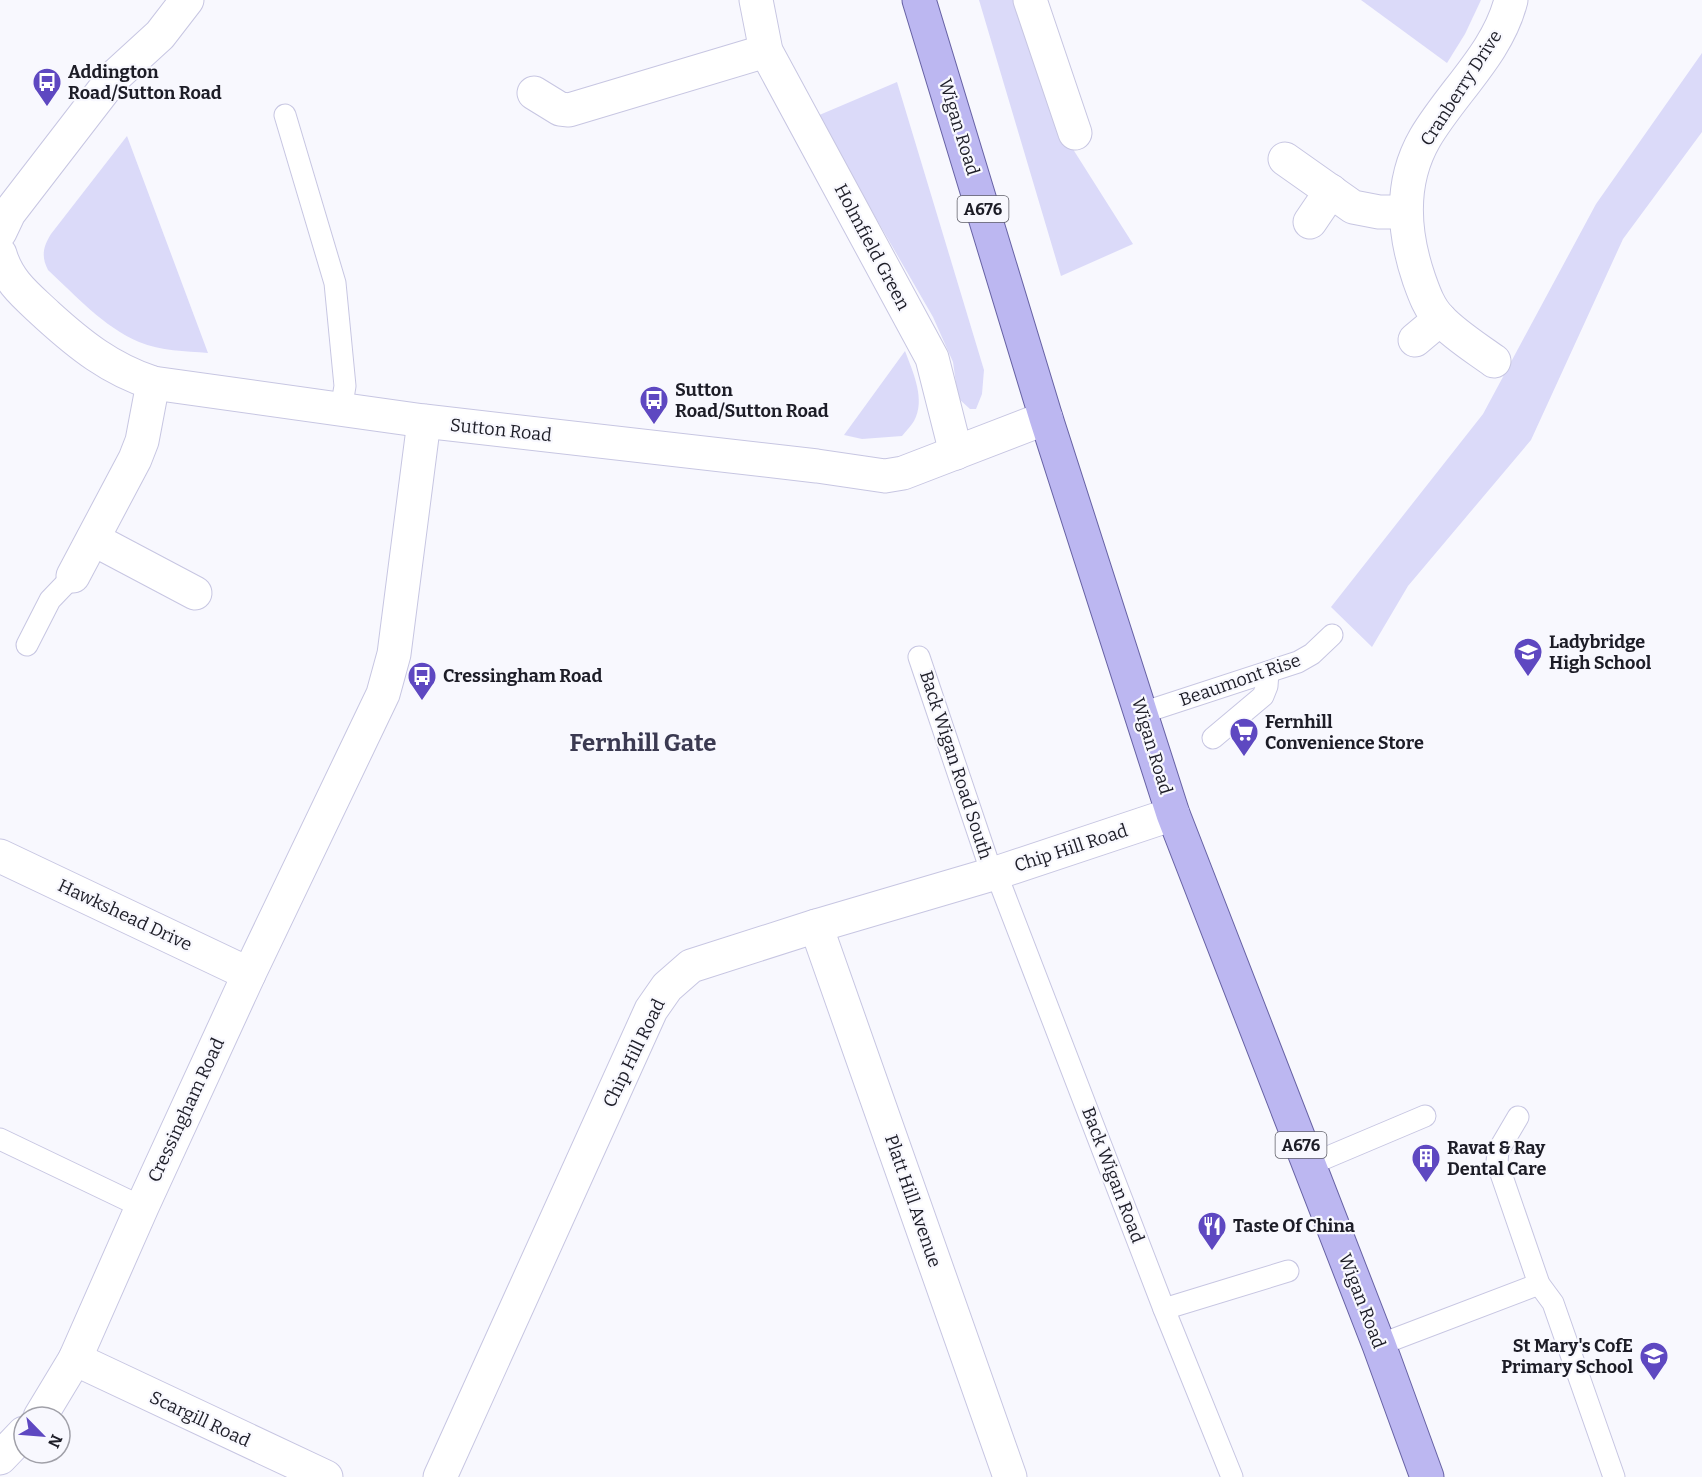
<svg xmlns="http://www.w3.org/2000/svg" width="1702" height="1477" viewBox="0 0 1702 1477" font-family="Bitter,serif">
  <rect width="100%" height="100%" fill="#f8f8fe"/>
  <g fill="#dbdaf9">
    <path d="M979,0H1021L1071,146L1133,244L1061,276Z"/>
    <path d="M1361,0H1481L1465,34L1447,63Z"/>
    <path d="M1702,53V132L1623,239L1531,440L1408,586L1372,647L1331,607L1483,414L1596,204Z"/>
    <path d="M897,82L984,370L982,394L976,409H970L958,398L953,362L933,317L817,116Z"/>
    <path d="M127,136L208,353C185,351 161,351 139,342C104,327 76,296 48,270C41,256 43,247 51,234Z"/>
    <path d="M905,351C913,372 926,400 914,421C911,426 906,431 902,436L862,439L844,435Z"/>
  </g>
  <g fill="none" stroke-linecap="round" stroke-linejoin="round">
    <g stroke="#c7c6e2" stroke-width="23">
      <g id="service">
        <path d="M285,115L335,283L345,386L341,410"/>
        <path d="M27,645L50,600L73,576"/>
        <path d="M919,657L992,874"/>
        <path d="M1142,713L1298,662L1312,654L1332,635"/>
        <path d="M1213,738L1263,696L1267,686L1268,672"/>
        <path d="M996,873L1164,1309L1232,1477"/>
        <path d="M1518,1117L1498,1151L1497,1162L1539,1284L1553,1303L1614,1477"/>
        <path d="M0,1139L142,1207"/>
        <path d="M1309,1165L1425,1116"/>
        <path d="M1164,1309L1288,1271"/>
        <path d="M1379,1345L1539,1284"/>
      </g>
    </g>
    <g stroke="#c7c6e2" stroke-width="35">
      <g id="minor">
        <path d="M756,0L766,51L932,358L956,453"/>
        <path d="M1030,0L1075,133"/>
        <path d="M534,93L560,109L569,110L766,51"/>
        <path d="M1285,159L1353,207L1379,212H1405"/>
        <path d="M1310,222L1331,191"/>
        <path d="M0,232L9,213L113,78L160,35L187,0"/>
        <path d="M0,254C8,282 27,296 47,315C80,345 110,369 153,383L424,421L817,466L885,476L903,473L1046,418"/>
        <path d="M1415,340L1440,319"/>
        <path d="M1494,361C1476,348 1455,335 1440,319C1429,308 1424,293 1419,279C1403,232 1399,183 1425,138C1452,92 1498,53 1511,0"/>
        <path d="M93,539L195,593"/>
        <path d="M73,576L135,459L142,441L153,383"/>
        <path d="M0,856L249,974"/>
        <path d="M816,926L1010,1477"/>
        <path d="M75,1359L326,1477"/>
        <path d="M40,1417L75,1359L142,1207L249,974L383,694L394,654L424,421"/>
        <path d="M0,1458L24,1433"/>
        <path d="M440,1477L651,1010L667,987L691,966L816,926L996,873L1173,814"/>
      </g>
    </g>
    <g stroke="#6762a4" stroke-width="35">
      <path id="primary" d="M919,0L1046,418L1173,814L1379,1345L1427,1477"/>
    </g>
    <use href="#service" stroke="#fff" stroke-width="21"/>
    <use href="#minor" stroke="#fff" stroke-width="33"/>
    <use href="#primary" stroke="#bcb7f1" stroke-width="33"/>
  </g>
  <defs>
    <g id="bus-pin" transform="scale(1.5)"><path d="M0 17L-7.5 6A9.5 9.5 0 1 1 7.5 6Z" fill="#5e48c1" stroke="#f8f8fe"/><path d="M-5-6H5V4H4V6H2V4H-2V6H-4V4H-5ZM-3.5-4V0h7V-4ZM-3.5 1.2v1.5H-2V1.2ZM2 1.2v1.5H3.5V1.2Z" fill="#fff"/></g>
    <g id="school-pin" transform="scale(1.5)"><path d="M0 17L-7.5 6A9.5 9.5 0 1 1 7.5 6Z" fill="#5e48c1" stroke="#f8f8fe"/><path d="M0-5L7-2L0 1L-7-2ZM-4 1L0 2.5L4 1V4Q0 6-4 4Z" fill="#fff"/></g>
    <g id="supermarket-pin" transform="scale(1.5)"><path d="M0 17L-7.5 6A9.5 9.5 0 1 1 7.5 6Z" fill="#5e48c1" stroke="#f8f8fe"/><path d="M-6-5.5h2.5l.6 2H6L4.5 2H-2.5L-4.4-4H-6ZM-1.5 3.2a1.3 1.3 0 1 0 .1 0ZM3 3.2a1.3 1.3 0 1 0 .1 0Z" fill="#fff"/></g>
    <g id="building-pin" transform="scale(1.5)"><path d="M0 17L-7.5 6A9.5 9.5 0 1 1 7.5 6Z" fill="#5e48c1" stroke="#f8f8fe"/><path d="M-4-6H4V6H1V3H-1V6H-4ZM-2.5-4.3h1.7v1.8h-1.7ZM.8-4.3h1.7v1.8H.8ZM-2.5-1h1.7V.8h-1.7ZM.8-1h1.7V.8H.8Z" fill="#fff"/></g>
    <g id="restaurant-pin" transform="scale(1.5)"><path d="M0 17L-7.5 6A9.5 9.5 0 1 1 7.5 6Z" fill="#5e48c1" stroke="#f8f8fe"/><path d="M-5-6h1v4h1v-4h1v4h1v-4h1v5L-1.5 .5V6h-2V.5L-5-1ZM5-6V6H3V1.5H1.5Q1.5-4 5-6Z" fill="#fff"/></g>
  </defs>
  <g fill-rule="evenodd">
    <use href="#bus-pin" x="47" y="82"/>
    <use href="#bus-pin" x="654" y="400"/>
    <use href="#school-pin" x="1528" y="652"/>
    <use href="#bus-pin" x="422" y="676"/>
    <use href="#supermarket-pin" x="1244" y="732"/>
    <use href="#building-pin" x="1426" y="1158"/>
    <use href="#restaurant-pin" x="1212" y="1226"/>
    <use href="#school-pin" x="1654" y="1356"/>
  </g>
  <g text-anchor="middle" stroke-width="4.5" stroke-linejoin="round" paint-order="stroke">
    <g fill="#f8f8fe" stroke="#5f5f68" stroke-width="1.5">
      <rect x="957.5" y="196" width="51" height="26" rx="4.5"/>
      <rect x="1275.5" y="1132" width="51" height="26" rx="4.5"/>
    </g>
    <g font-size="16" font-weight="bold" fill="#1d1d27">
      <text x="983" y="215">A676</text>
      <text x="1301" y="1151">A676</text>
    </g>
    <g font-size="18" font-weight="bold" fill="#1d1d27" stroke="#f8f8fe" text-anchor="start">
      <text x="68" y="78">Addington<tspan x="68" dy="21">Road/Sutton Road</tspan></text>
      <text x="675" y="396">Sutton<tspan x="675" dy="21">Road/Sutton Road</tspan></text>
      <text x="1549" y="648">Ladybridge<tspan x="1549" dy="21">High School</tspan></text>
      <text x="443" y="682">Cressingham Road</text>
      <text x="1265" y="728">Fernhill<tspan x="1265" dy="21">Convenience Store</tspan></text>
      <text x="1447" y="1154">Ravat &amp; Ray<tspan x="1447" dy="21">Dental Care</tspan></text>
      <text x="1233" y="1232">Taste Of China</text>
      <text x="1633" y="1352" text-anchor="end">St Mary's CofE<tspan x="1633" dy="21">Primary School</tspan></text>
    </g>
    <g font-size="18" fill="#1d1d27" stroke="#f8f8fe">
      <text transform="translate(1461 88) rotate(-57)" y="6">Cranberry Drive</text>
      <text transform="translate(959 127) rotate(73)" y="6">Wigan Road</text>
      <text transform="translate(872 247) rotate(62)" y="6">Holmfield Green</text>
      <text transform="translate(501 430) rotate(6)" y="6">Sutton Road</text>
      <text transform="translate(1240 680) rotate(-19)" y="6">Beaumont Rise</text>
      <text transform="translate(1152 746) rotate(73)" y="6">Wigan Road</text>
      <text transform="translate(956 765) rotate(72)" y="6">Back Wigan Road South</text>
      <text transform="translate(1071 848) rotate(-18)" y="6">Chip Hill Road</text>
      <text transform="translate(125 915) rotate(25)" y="6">Hawkshead Drive</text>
      <text transform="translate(634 1053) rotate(-64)" y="6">Chip Hill Road</text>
      <text transform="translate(186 1110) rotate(-65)" y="6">Cressingham Road</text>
      <text transform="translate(1113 1175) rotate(69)" y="6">Back Wigan Road</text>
      <text transform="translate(913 1201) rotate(71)" y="6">Platt Hill Avenue</text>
      <text transform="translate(1362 1301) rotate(69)" y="6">Wigan Road</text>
      <text transform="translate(200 1419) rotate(25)" y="6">Scargill Road</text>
    </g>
    <g font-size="24" font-weight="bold" fill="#3b3a51" stroke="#f8f8fe">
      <text x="643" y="751">Fernhill Gate</text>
    </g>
  </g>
  <g transform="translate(42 1435) rotate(115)"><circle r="28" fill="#f8f8fe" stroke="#a0a0a8" stroke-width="1.5"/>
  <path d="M0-4.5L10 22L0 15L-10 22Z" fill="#5e48c1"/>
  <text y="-9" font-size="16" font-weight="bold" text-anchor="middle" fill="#1d1d27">N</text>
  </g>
</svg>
